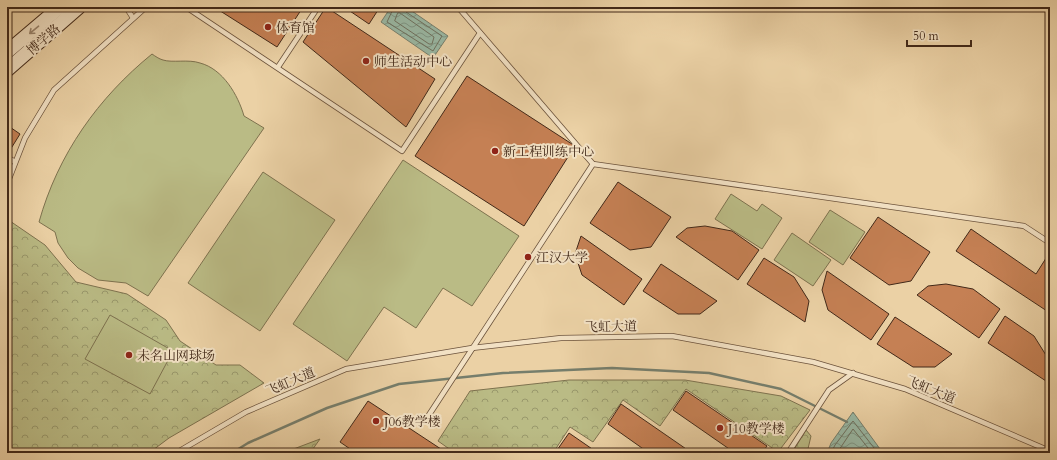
<svg xmlns="http://www.w3.org/2000/svg" width="1057" height="460" viewBox="0 0 1057 460" font-family="Cardo,'Noto Serif SC',serif">
  <defs>
    <pattern id="forest-crowns" width="20" height="18" patternUnits="userSpaceOnUse"><rect width="20" height="18" fill="#babb85"/><path d="M2 6a3 3 0 1 1 6 0M12 15a3 3 0 1 1 6 0" fill="none" stroke="#99986c"/></pattern>
    <pattern id="water-waves" width="16" height="10" patternUnits="userSpaceOnUse"><rect width="16" height="10" fill="#99b7a3"/><path d="M0 5q4-4 8 0t8 0" fill="none" stroke="#7e9584"/></pattern>
  </defs>
  <rect width="100%" height="100%" fill="#ebd1a5"/>
  <filter id="stains"><feTurbulence type="fractalNoise" baseFrequency=".005" numOctaves="4"/><feColorMatrix values="0 0 0 0 .2 0 0 0 0 .09 0 0 0 0 .02 0 0 0 .5 -.17"/></filter>
  <radialGradient id="worn" r=".72"><stop offset=".6" stop-color="#630" stop-opacity="0"/><stop offset="1" stop-color="#630" stop-opacity=".3"/></radialGradient>
  <g fill="url(#forest-crowns)" stroke="#7e724f">
    <path d="M7,219L45,245L76,282L127,294L166,320L180,341L216,365H240L264,383L169,438L149,453H7Z"/>
    <path d="M569,380H685L781,396L810,410L778,452L686,389L660,426L623,400L593,442L570,427L553,453H515L507,448L503,453H455L438,441L470,391Z"/>
    <path d="M806,430L811,436L807,453H792Z"/>
    <path d="M320,439L310,453H283Z"/>
  </g>
  <g fill="#babb85" stroke="#7e724f">
    <path d="M152,54C155,56 159,59 163,60C172,63 189,59 200,63C223,69 238,95 244,116L264,128L148,296L126,283L98,280L78,268L68,258L58,243L55,232L39,222C58,154 98,98 152,54Z"/>
    <path d="M403,160L519,236L472,306L443,288L416,328L384,307L347,361L293,324Z"/>
    <path d="M263,172L335,220L260,331L188,283Z"/>
    <path d="M731,194L757,211L762,204L782,218L762,249L715,219Z"/>
    <path d="M830,210L865,232L843,265L809,242Z"/>
    <path d="M792,233L831,260L813,286L774,260Z"/>
    <path d="M110,315L173,351L150,394L85,359Z"/>
  </g>
  <g fill="url(#water-waves)" stroke="#767e6c">
    <path d="M391,7H406L448,36L433,58L381,22Z"/>
    <path d="M853,412L883,453H827L831,443Z"/>
  </g>
  <g fill="none" stroke-linecap="round" stroke-linejoin="round">
    <g stroke="#6e705e" stroke-width="1">
      <path d="M394,7L387,22L433,51L442,36L406,12L405,7"/>
      <path d="M398,13H400L434,37L432,44H429L395,21Z"/>
      <path d="M831,453L835,445L853,421L878,453"/>
      <path d="M837,453L853,429L872,453"/>
    </g>
    <path stroke="#767e6c" stroke-width="2.5" d="M232,453L248,443L327,408L399,384L503,373L612,368L709,373L781,389L847,422"/>
  </g>
  <g fill="#c58054" stroke="#422919">
    <path d="M214,7H303L277,47Z"/>
    <path d="M326,7L435,79L406,127L303,42Z"/>
    <path d="M344,7H380L369,24Z"/>
    <path d="M467,76L575,146L524,226L415,156Z"/>
    <path d="M7,125L20,134L7,155Z"/>
    <path d="M618,182L671,217L651,247L630,250L590,223Z"/>
    <path d="M878,217L930,252L911,281L889,285L850,258Z"/>
    <path d="M705,226L732,231L759,250L738,280L676,237L687,228Z"/>
    <path d="M971,229L1036,274L1048,255L1050,257V313L956,251Z"/>
    <path d="M581,236L642,279L624,305L582,275L575,254Z"/>
    <path d="M764,258L794,277L809,301L805,322L747,284Z"/>
    <path d="M661,264L717,301L700,314H678L643,291Z"/>
    <path d="M827,271L889,314L871,340L828,310L822,290Z"/>
    <path d="M946,284L973,289L1000,309L979,338L917,295L928,286Z"/>
    <path d="M1005,316L1034,336L1049,360L1046,381L988,343Z"/>
    <path d="M895,317L952,354L935,367H913L877,344Z"/>
    <path d="M686,391L767,446L762,453H735L673,410Z"/>
    <path d="M368,401L447,453H356L340,442Z"/>
    <path d="M621,404L692,453H649L608,424Z"/>
    <path d="M569,433L598,453H555Z"/>
  </g>
  <g fill="none" stroke-linecap="round" stroke-linejoin="round">
    <g stroke="#6c533c" stroke-width="6">
      <g id="lane">
        <path d="M126,7L133,18"/>
        <path d="M186,7L402,151L480,33"/>
        <path d="M458,7L593,164L1024,226L1050,243"/>
        <path d="M278,67L318,7"/>
        <path d="M7,157L15,162"/>
        <path d="M7,184L25,138L54,90L146,7"/>
        <path d="M425,421L593,164"/>
        <path d="M176,453L246,412L346,369L472,348L561,338L672,336L813,362L905,389L1050,451"/>
        <path d="M788,453L829,390L853,373"/>
      </g>
    </g>
    <g stroke="#422919" stroke-width="15">
      <g id="secondary">
        <path d="M7,52L60,7"/>
        <path d="M7,70L79,7"/>
      </g>
    </g>
    <use href="#lane" stroke="#f2e1c4" stroke-width="4.5"/>
    <use href="#secondary" stroke="#f2e1c4" stroke-width="13"/>
  </g>
  <defs><path id="oneway-shaft" d="M-6 0H5M1.5-3L5.5 0L1.5 3" fill="none" stroke-width="1.6" stroke-linecap="round" stroke-linejoin="round"/></defs>
  <use stroke="#9a856e" href="#oneway-shaft" transform="translate(34 30) rotate(140)"/>
  <g fill="#8f2418" stroke="#f2e1c4" stroke-width="1.5">
    <circle cx="268" cy="27" r="4"/>
    <circle cx="366" cy="61" r="4"/>
    <circle cx="495" cy="151" r="4"/>
    <circle cx="528" cy="257" r="4"/>
    <circle cx="129" cy="355" r="4"/>
    <circle cx="376" cy="421" r="4"/>
    <circle cx="720" cy="428" r="4"/>
  </g>
  <g text-anchor="middle" stroke-width="4" stroke-linejoin="round" paint-order="stroke">
    <g font-size="13" fill="#422919" stroke="#f2e1c4" text-anchor="start">
      <text x="276" y="32">体育馆</text>
      <text x="374" y="66">师生活动中心</text>
      <text x="503" y="156">新工程训练中心</text>
      <text x="536" y="262">江汉大学</text>
      <text x="137" y="360">未名山网球场</text>
      <text x="384" y="426">J06教学楼</text>
      <text x="728" y="433">J10教学楼</text>
    </g>
    <g font-size="13" fill="#422919" stroke="#f2e1c4">
      <text transform="translate(43 39) rotate(-41)" y="5">博学路</text>
      <text transform="translate(611 326) rotate(-1)" y="5">飞虹大道</text>
      <text transform="translate(290 381) rotate(-23)" y="5">飞虹大道</text>
      <text transform="translate(931 389) rotate(22)" y="5">飞虹大道</text>
    </g>
  </g>
  <rect width="1057" height="460" fill="none" stroke="#ebd1a5" stroke-width="24"/>
  <rect x="8" y="8" width="1041" height="444" fill="none" stroke="#422919" stroke-width="2"/>
  <rect x="12" y="12" width="1033" height="436" fill="none" stroke="#422919"/>
  <path d="M907 40v6h64v-6" fill="none" stroke="#422919" stroke-width="2"/>
  <text x="913" y="40" font-size="12" fill="#422919" stroke="#f2e1c4" stroke-width="3" paint-order="stroke">50 m</text>
  <rect width="100%" height="100%" filter="url(#stains)"/>
  <rect width="100%" height="100%" fill="url(#worn)"/>
</svg>
